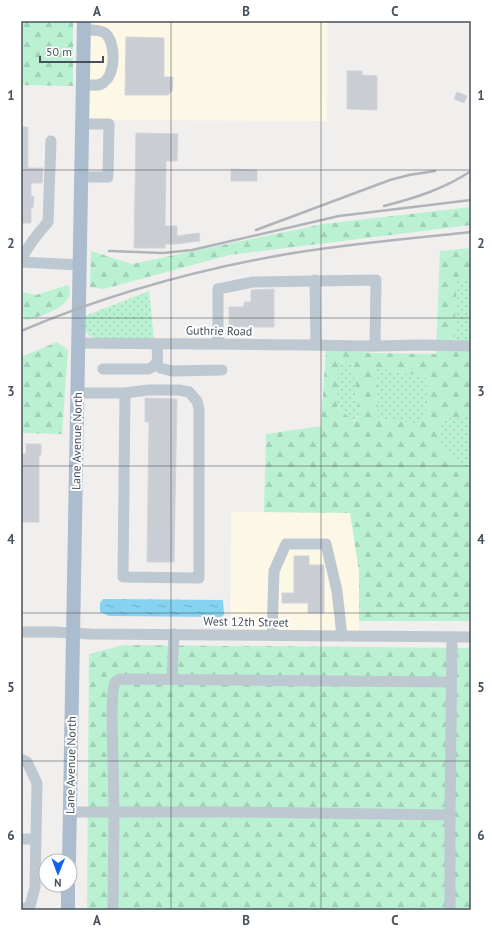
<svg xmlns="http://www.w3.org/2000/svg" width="492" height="931" viewBox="0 0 492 931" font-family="'PT Sans',sans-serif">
  <defs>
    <pattern id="grass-dots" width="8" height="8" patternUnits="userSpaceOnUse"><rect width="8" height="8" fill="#baf1d2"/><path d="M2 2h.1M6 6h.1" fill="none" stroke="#a1d0b7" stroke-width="1.8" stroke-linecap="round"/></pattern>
    <pattern id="forest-firs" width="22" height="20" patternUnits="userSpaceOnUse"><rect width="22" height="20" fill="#baf1d2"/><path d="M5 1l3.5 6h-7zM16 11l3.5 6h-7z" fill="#a1d0b7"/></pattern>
    <pattern id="water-ripples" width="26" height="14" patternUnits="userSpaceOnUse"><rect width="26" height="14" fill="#85d3f0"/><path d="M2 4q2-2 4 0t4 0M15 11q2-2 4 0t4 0" fill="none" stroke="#6faec6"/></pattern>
  </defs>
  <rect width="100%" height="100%" fill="#f1eeee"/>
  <g fill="#fdf7e6">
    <path d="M89,21H328L327,121L87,120Z"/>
    <path d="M231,512L350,513L359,571V632L230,630Z"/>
  </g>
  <g fill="url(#grass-dots)">
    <path d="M457,278L471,279V349L454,351Z"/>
    <path d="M149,291L154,339H96C83,334 85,329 85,316Z"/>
    <path d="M338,360L353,364L359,414L353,422L337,407Z"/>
    <path d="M377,368L426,377L428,407L420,424L378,418Z"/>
    <path d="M471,417V476L437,442L444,418Z"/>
  </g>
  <g fill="url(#forest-firs)" fill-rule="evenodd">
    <path d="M21,21H73V86L21,85Z"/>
    <path d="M471,207V225L229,255L104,289L90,287L91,251L132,264L323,224Z"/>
    <path d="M471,248V279H457L454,350L471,349V417L444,418L437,442L471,476V621H359V571L350,513L264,512L266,434L321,426L326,349L372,353L436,354L440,251ZM339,360L353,364L359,414L354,422L337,407ZM377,368L426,377L428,407L420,424L378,418Z"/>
    <path d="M68,285C69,287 70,291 70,294C68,308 38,317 27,320L24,319L21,292L36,295Z"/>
    <path d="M57,342L68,350L62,434L21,433V357Z"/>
    <path d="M124,645L471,648V910H87L89,654Z"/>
  </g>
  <path fill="url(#water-ripples)" d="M103,599L223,600L224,615L220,617L109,616L100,612V603Z"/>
  <g fill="#cacdd3" stroke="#d2d4da">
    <path d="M126,37L164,38V77H173L172,91L168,95H125Z"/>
    <path d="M347,71H362V75L377,76V110L347,109Z"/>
    <path d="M457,92L467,96L464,103L454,99Z"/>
    <path d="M21,127H28V168H43L42,183H31V196L34,197L33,208H31V223H21Z"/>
    <path d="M136,133L178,134L177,161H166L165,226H177V236L199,233L200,241L175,244H165V248H134Z"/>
    <path d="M231,169L257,170V181H231Z"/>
    <path d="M274,289V327H229V307H242L244,306V302H251V290Z"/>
    <path d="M145,398L177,399L174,562H147L149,422H145Z"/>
    <path d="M26,444H41V455H39V522H21V454H26Z"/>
    <path d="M294,556H309V565H324V613H308V603H282V593H294Z"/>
  </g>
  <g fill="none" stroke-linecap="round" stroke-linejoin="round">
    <g stroke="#bec8d1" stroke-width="11">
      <path d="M83,84C90,85 99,87 104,82C116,74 116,42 105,33C99,29 90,30 84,30"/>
      <path d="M81,177H108L109,124H82"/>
      <path d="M21,260C28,246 38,233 48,222L51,141"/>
      <path d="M21,262L80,265"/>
      <path d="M315,280L316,345"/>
      <path d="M79,343C178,344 277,344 375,346L376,280L253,282L218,289V344"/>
      <path d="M375,346L420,345L471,346"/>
      <path d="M157,363L160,368L172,371L222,370"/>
      <path d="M103,369H148C161,364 157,356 157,344"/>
      <path d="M78,393H125L148,390H179L189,392L197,401L199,409V578L123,577L125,393"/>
      <path d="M21,632H54L90,634L471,637"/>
      <path d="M272,635L274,571L286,544H326L337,591L342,636"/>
      <path d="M172,680L174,634"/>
      <path d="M21,759L27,762L37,783L35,887L30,906L22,910"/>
      <path d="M70,812H232L450,815"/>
      <path d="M21,839H36"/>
      <path d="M113,910L114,812L112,713L113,690L115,682L120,679L450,682"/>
      <path d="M450,910V815L452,637"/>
    </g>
    <g stroke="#acbccf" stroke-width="14">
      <path d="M69,861L84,21"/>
      <path d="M68,910V885"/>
    </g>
    <g stroke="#b0b3b9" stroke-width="2.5">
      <path d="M384,206C415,198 444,189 471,171"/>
      <path d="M256,230L390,180L409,175L435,171"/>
      <path d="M109,251L163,253L192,250L339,216L471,200"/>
      <path d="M21,331C106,295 191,271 282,255C344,244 408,239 471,232"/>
    </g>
  </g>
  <path fill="none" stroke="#45505c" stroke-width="1" stroke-opacity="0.55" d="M171,21V910M321,21V910M21,170H471M21,318H471M21,466H471M21,613H471M21,761H471"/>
  <g text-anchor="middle" stroke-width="4" stroke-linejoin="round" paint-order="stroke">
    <g font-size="12" fill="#45505c" stroke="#fff">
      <text transform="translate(219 331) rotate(1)" y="4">Guthrie Road</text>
      <text transform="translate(77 441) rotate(-89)" y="4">Lane Avenue North</text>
      <text transform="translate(246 622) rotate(1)" y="4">West 12th Street</text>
      <text transform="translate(71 765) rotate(-89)" y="4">Lane Avenue North</text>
    </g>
  </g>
  <rect width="492" height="931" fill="none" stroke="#ffffff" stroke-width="44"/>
  <g transform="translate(58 873) rotate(181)"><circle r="19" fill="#ffffff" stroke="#b5b9be"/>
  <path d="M0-3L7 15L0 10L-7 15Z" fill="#1062e9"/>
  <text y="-6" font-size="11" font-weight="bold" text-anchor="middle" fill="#45505c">N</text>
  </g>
  <path d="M40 56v6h63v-6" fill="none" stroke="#45505c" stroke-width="2"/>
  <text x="46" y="56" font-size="12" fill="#45505c" stroke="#ffffff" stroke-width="3" paint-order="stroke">50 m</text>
  <rect x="22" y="22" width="448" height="887" fill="none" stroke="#45505c" stroke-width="1.5"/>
  <g font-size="13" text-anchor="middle" font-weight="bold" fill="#45505c">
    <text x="97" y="16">A</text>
    <text x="246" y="16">B</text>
    <text x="395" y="16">C</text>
    <text x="11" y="100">1</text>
    <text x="481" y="100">1</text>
    <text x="11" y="248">2</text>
    <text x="481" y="248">2</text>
    <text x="11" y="396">3</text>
    <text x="481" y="396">3</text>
    <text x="11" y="544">4</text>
    <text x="481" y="544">4</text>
    <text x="11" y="692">5</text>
    <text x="481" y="692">5</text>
    <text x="11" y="840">6</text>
    <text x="481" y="840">6</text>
    <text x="97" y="925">A</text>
    <text x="246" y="925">B</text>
    <text x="395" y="925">C</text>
  </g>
</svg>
